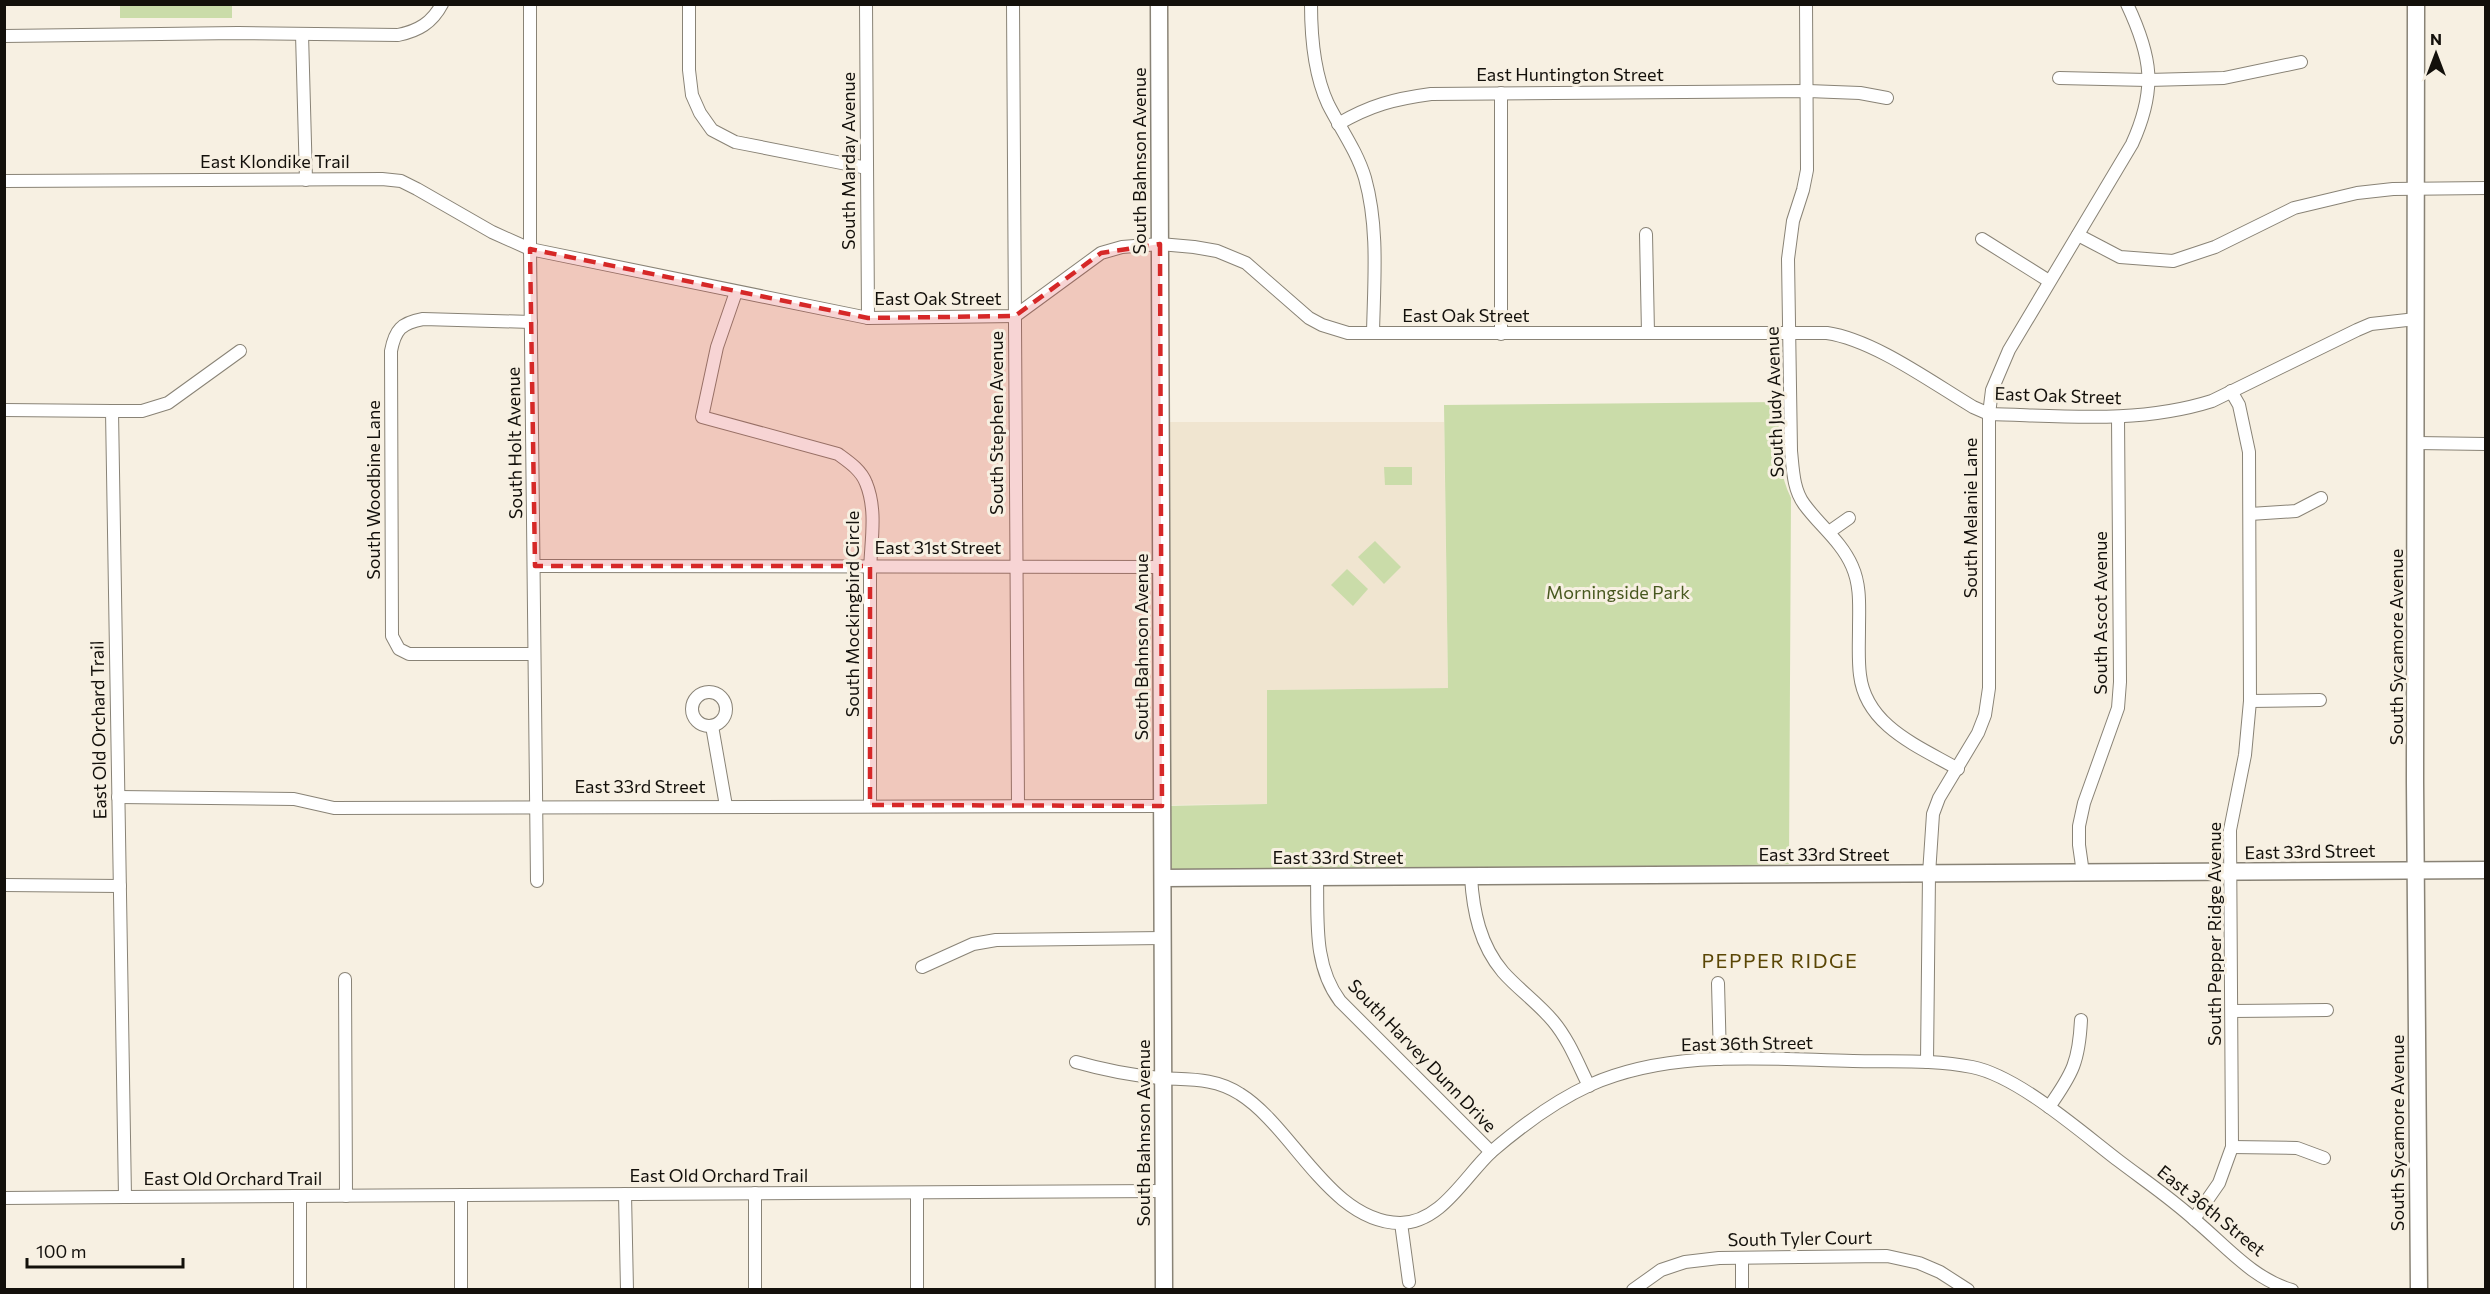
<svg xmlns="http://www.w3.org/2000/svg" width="2490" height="1294" viewBox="0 0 2490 1294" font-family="Commissioner,sans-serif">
  <rect width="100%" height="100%" fill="#f7f0e2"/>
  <path fill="#f0e5d0" d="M1169,422H1444L1448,688L1267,690V804L1171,805Z"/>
  <g fill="#cadca9">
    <rect x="120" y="5" width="112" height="13"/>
    <path d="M1779,402C1779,437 1776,467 1791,498L1789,864L1163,878L1162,806L1267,804V690L1448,688L1444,405Z"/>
    <path d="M1384,467H1412V485H1385Z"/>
    <path d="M1375,541L1401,567L1384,584L1358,557Z"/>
    <path d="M1347,569L1368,589L1353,606L1331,585Z"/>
  </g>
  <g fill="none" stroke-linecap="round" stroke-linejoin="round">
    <g stroke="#898376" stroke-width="14">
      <g id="street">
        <path d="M530,4V249L537,881"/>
        <path d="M689,4V70L692,95L700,113L712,130L735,142L867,168"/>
        <path d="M866,4L868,318"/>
        <path d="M1013,4L1018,805"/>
        <path d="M1311,4C1311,36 1314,74 1328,104C1340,128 1357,151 1365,178C1379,228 1374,282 1373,333"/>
        <path d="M1806,4L1807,170L1803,190L1793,221L1788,259L1791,451C1793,469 1793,489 1804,504C1819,525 1841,541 1852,566C1861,586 1859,607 1859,629C1859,644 1858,660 1860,675C1866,726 1918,746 1958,769"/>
        <path d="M302,34L306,180"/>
        <path d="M4,36L238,33L398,35C418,31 432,23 442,4"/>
        <path d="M2059,78L2148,80L2224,78L2301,62"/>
        <path d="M1501,93V334"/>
        <path d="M1338,124C1371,105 1394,99 1431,94L1808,91L1860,93L1887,98"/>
        <path d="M4,181L382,179L401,181L417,189L492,232L530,249L868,318L1015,316L1101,253L1122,247L1160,244L1194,247L1217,251L1246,263L1309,318L1322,325L1348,333H1827C1874,340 1931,382 1973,407L1989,414C2064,416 2139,424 2212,401L2357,330L2371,324L2416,319"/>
        <path d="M1646,234L1648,333"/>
        <path d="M2078,235L2120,257L2173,261L2215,247L2294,208L2357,193L2393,189L2486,188"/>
        <path d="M1982,239L2049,281"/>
        <path d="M736,292L717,347L702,417L838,454C849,462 861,470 866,483C878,512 870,545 870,575C870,652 870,729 870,805"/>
        <path d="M531,322L423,319C401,323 395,330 391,351L392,636L399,649L409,654H533"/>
        <path d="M4,410L112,411L125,1197L1164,1191"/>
        <path d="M112,411H142L168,403L240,351"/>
        <path d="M2417,443L2486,444"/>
        <path d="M2250,514L2296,511L2321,498"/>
        <path d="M1829,532L1849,518"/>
        <path d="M535,566L1162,567"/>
        <circle cx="709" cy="709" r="17"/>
        <path d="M2250,701L2320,700"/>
        <path d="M712,726L726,806"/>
        <path d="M118,797L294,799L334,808L1162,806"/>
        <path d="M2083,873L2079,845V826L2084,803L2118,708L2120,682L2118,417"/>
        <path d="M1317,877C1318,920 1313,965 1340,1001L1491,1152"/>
        <path d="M1471,877C1473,911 1480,945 1503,972C1518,989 1538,1003 1553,1021C1569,1040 1578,1064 1589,1086"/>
        <path d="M4,885L120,886"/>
        <path d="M922,967L973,944L996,940L1163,938"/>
        <path d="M345,979L346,1196"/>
        <path d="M1718,983L1720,1059"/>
        <path d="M2232,1011L2327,1010"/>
        <path d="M1076,1062C1104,1070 1131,1075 1159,1078C1188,1080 1214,1077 1240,1094C1293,1127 1330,1222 1400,1223C1441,1223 1465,1176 1491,1152C1520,1127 1555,1101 1590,1085C1671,1049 1766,1059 1853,1061C1892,1062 1933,1059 1972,1067C2018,1076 2081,1132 2119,1161C2144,1180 2172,1199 2196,1221C2226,1246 2253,1279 2292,1290"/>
        <path d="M1927,1062L1929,874L1933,814L1939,798L1978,733L1985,715L1989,688V414L1992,390L2009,350L2132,144C2157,89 2152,57 2127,4"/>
        <path d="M2049,1107C2073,1073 2079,1061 2081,1020"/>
        <path d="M2232,1147L2297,1148L2324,1158"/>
        <path d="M755,1193V1290"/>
        <path d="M917,1193V1290"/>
        <path d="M625,1194L627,1290"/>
        <path d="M461,1195V1290"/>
        <path d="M4,1198L125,1197"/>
        <path d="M2194,1219L2219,1183L2232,1147L2230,830L2245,755L2250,701L2249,452L2239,405L2231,391"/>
        <path d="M1401,1223L1409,1282"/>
        <path d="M1742,1259V1290"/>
        <path d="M300,1290V1196"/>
        <path d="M1633,1290L1661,1270L1685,1262L1719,1258L1887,1256L1919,1263L1940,1272L1968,1290"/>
      </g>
    </g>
    <g stroke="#898376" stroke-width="19">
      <g id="secondary">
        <path d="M1159,4L1164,1290"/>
        <path d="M2416,4L2415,782L2419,1290"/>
        <path d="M1163,878L2486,870"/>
      </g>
    </g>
    <use href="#street" stroke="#fff" stroke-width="12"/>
    <use href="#secondary" stroke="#fff" stroke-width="16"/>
  </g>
  <path fill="#d62828" fill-opacity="0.2" stroke="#d62828" stroke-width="4.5" stroke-dasharray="12 8" stroke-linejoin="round" d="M1160,244L1162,806L870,805V566H535L530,249L868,318L1015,316L1101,253Z"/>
  <g text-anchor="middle" stroke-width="6" stroke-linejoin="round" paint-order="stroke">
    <g font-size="18" fill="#13100b" stroke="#f7f0e2">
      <text x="1570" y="81">East Huntington Street</text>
      <text transform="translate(849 161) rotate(-90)" y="6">South Marday Avenue</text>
      <text transform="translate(1140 161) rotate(-90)" y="6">South Bahnson Avenue</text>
      <text x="275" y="168">East Klondike Trail</text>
      <text x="938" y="305">East Oak Street</text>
      <text x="1466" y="322">East Oak Street</text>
      <text transform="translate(2058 396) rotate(2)" y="6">East Oak Street</text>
      <text transform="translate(1775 402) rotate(-92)" y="6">South Judy Avenue</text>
      <text transform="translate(997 423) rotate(-90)" y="6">South Stephen Avenue</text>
      <text transform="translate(515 443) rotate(-91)" y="6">South Holt Avenue</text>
      <text transform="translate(374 490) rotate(-90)" y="6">South Woodbine Lane</text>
      <text transform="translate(1971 518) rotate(-90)" y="6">South Melanie Lane</text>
      <text x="938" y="554">East 31st Street</text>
      <text transform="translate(2101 613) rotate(-90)" y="6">South Ascot Avenue</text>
      <text transform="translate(853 614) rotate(-90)" y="6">South Mockingbird Circle</text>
      <text transform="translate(1142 647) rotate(-90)" y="6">South Bahnson Avenue</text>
      <text transform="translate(2397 647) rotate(-90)" y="6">South Sycamore Avenue</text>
      <text transform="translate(99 730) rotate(-91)" y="6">East Old Orchard Trail</text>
      <text x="640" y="793">East 33rd Street</text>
      <text transform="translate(2310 852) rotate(-1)" y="6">East 33rd Street</text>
      <text x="1824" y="861">East 33rd Street</text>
      <text x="1338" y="864">East 33rd Street</text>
      <text transform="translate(2215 934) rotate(-90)" y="6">South Pepper Ridge Avenue</text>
      <text transform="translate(1747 1044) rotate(-1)" y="6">East 36th Street</text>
      <text transform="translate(1422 1056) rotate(46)" y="6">South Harvey Dunn Drive</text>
      <text transform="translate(1144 1133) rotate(-90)" y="6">South Bahnson Avenue</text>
      <text transform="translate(2398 1133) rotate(-90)" y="6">South Sycamore Avenue</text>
      <text x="719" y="1182">East Old Orchard Trail</text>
      <text x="233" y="1185">East Old Orchard Trail</text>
      <text transform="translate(2211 1211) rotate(39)" y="6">East 36th Street</text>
      <text transform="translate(1800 1239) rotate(-1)" y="6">South Tyler Court</text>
    </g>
    <g font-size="18" fill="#48581f" stroke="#f7f0e2">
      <text x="1618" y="599">Morningside Park</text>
    </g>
    <g font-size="20" letter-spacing="1.5" fill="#5a4605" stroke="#f7f0e2">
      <text x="1780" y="968">PEPPER RIDGE</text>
    </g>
  </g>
  <rect width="2490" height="1294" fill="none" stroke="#13100b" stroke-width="12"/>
  <g transform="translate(2436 54)" stroke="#f7f0e2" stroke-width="4.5" paint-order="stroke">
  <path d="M0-4.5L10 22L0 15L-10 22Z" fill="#13100b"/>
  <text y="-9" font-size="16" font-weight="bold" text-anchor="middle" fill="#13100b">N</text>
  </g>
  <path d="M27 1258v9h156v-9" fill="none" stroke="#13100b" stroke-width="3"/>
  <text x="36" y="1258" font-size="18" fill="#13100b" stroke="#f7f0e2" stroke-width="4.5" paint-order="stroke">100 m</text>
</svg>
